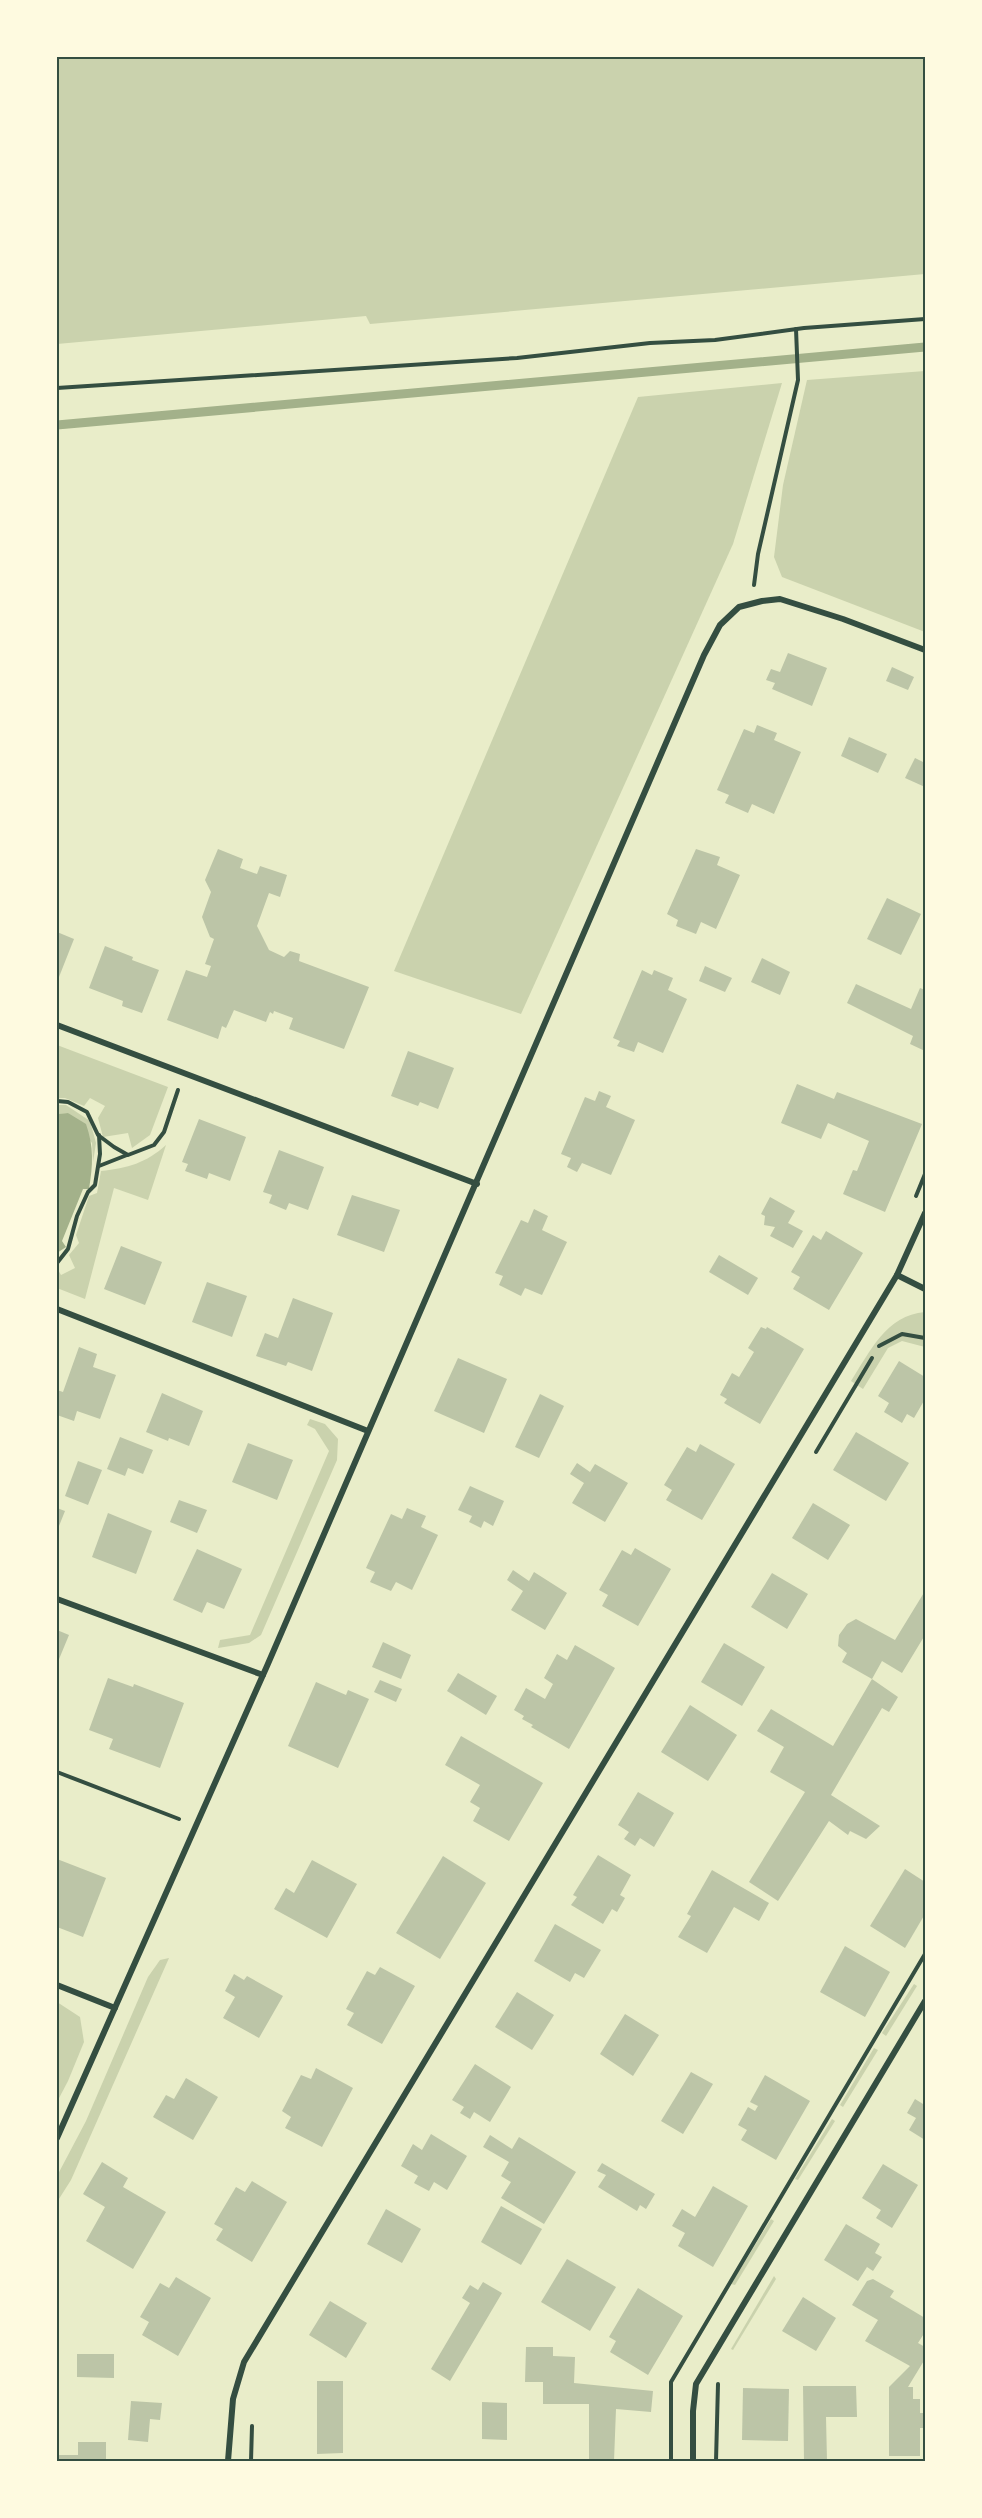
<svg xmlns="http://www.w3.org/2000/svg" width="982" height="2518" viewBox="0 0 982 2518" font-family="Overpass,sans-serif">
  <rect width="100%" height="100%" fill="#e9edc9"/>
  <g fill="#cad2ad">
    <path d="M57,57H925V274L370,324L366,316L57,344Z"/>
    <path d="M925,371V632L782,577L774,557L783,485L807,380Z"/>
    <path d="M782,383L733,544L521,1014L394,971L638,397Z"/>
    <path d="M57,1045L168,1087L150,1135L132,1148L128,1133L103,1137L98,1118L105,1106L90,1098L84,1106L65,1098H57Z"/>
    <path d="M57,1105H66L90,1121L96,1143L93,1162L92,1143L68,1113L57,1114Z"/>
    <path d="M166,1145L148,1200L114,1188L85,1299L57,1288V1268L61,1275L75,1268L69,1255L79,1243L76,1235L89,1196L97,1193L101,1171C128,1168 146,1163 166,1145Z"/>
    <path d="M925,1312V1347L902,1341L888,1348L863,1389L851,1381C870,1352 886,1315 925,1312Z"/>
    <path d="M310,1419L325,1424L338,1439L337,1460L261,1635L249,1643L218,1648L220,1640L250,1635L329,1451L315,1429L307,1425Z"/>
    <path d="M169,1958L71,2180L57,2202V2176L86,2121L148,1977L160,1960Z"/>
    <path d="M914,1984L917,1986L886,2036L882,2033Z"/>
    <path d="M57,2002L80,2017L84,2042L68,2081L57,2102Z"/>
    <path d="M874,2048L878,2050L843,2107L840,2105Z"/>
    <path d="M832,2119L835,2121L798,2180L795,2179Z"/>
    <path d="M771,2219L774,2221L735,2285L731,2284Z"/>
    <path d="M774,2276L776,2279L733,2350L731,2349Z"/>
  </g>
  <path fill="#a3b18a" d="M68,1113L86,1124C94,1147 93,1165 89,1189H83L62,1241L66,1247L57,1253V1114Z"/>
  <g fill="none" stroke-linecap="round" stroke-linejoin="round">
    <path stroke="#a3b18a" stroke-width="9" d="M57,425L925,347"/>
  </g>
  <g fill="#bcc5a7">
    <path d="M788,653L827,668L812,706L772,689L775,683L766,680L771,669L780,672Z"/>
    <path d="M892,667L914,677L908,690L886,681Z"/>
    <path d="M757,725L777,733L774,740L801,752L774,814L752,804L748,813L725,803L729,795L717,790L744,729L754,733Z"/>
    <path d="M849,737L887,754L878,773L841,756Z"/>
    <path d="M915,758L925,763V787L905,778Z"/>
    <path d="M218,849L243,859L240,868L257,874L260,866L287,875L280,897L269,893L257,926L269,950L284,957L290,951L300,954L299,961L369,987L344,1049L289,1029L293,1018L274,1011L273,1014L270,1012L266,1022L234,1010L226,1028L222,1026L218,1039L167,1020L186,970L207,977L211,966L205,964L214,939L210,937L202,917L211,892L205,880Z"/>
    <path d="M696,849L720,857L717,865L740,875L716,929L701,922L696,934L676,926L678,920L667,914Z"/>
    <path d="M887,898L921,914L901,955L867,939Z"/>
    <path d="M57,932L74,939L57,982Z"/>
    <path d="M105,946L133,957L132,960L159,970L142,1013L122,1006L123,1001L89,988Z"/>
    <path d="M762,958L790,972L780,995L751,982Z"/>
    <path d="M705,966L732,978L725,992L699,981Z"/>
    <path d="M642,970L652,975L654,970L673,978L668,990L687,999L663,1053L638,1042L634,1052L617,1046L620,1041L613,1038Z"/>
    <path d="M856,984L911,1009L920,988L925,990V1051L910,1044L913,1036L847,1003Z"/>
    <path d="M408,1051L454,1068L438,1109L420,1102L418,1106L391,1096Z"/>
    <path d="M797,1084L834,1099L837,1092L922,1124L885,1212L843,1194L853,1170L857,1171L869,1141L828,1123L821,1139L781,1123Z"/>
    <path d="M599,1091L611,1096L606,1107L635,1120L611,1175L582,1163L577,1172L567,1167L571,1158L561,1154L585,1097L595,1101Z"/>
    <path d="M199,1119L246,1137L230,1181L209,1173L207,1179L185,1171L188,1164L182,1162Z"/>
    <path d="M279,1150L324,1167L308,1210L289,1203L286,1210L269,1203L272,1195L263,1192Z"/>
    <path d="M352,1195L400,1210L384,1252L337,1235Z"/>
    <path d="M770,1197L795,1211L788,1223L803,1231L793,1248L770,1236L775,1227L764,1225L765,1216L761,1214Z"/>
    <path d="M534,1209L548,1216L542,1230L567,1242L542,1295L525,1288L521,1296L499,1285L503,1276L495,1273L521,1220L528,1223Z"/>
    <path d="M826,1231L863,1253L829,1310L793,1289L800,1277L791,1272L813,1235L821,1240Z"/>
    <path d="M121,1246L162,1262L145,1305L104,1289Z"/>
    <path d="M719,1255L758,1278L748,1295L709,1272Z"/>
    <path d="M207,1282L247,1296L232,1337L192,1322Z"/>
    <path d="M293,1298L333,1313L312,1371L288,1362L286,1366L256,1356L265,1333L278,1338Z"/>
    <path d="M761,1327L766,1329L767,1327L804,1349L760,1424L724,1403L727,1399L720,1395L732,1373L739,1377L754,1352L748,1348Z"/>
    <path d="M79,1347L97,1354L93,1367L116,1375L100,1419L77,1411L74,1421L57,1415V1390L63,1392Z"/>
    <path d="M458,1358L507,1379L484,1433L434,1411Z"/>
    <path d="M899,1361L925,1377V1399L914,1418L907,1414L902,1423L884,1412L889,1403L878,1396Z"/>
    <path d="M162,1393L203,1411L189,1446L169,1438L168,1441L146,1432Z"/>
    <path d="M540,1394L564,1406L539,1458L515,1447Z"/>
    <path d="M856,1432L909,1463L886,1501L833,1470Z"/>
    <path d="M120,1437L153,1450L143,1474L128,1468L125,1476L107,1469Z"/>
    <path d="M248,1443L293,1460L277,1500L232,1482Z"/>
    <path d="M700,1444L735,1464L702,1520L666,1500L672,1490L664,1485L687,1447L696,1452Z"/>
    <path d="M78,1461L102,1470L88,1505L65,1496Z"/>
    <path d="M577,1463L590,1472L595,1464L628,1483L605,1522L572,1503L584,1483L570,1474Z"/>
    <path d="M470,1486L504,1501L493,1526L484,1521L481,1528L469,1522L472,1516L458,1510Z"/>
    <path d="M179,1500L207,1510L197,1533L170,1522Z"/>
    <path d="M813,1503L850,1525L828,1560L792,1538Z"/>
    <path d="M57,1508L65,1511L57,1531Z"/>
    <path d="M407,1508L426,1516L421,1527L438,1535L412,1590L396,1582L391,1591L370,1582L375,1572L366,1568L391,1514L402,1519Z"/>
    <path d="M108,1513L152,1531L136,1574L92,1557Z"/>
    <path d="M635,1548L671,1569L638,1626L602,1606L608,1595L599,1590L622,1550L631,1555Z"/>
    <path d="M197,1549L242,1569L224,1609L207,1602L202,1613L173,1600Z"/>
    <path d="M513,1570L529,1581L534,1572L567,1593L545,1630L511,1610L523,1591L507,1580Z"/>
    <path d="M772,1573L808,1594L787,1629L751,1607Z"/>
    <path d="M925,1591V1635L902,1673L882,1661L872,1679L842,1662L847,1653L838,1646L839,1635L847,1624L856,1619L895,1640Z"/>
    <path d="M57,1630L69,1635L57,1664Z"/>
    <path d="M383,1642L411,1655L401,1679L372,1667Z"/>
    <path d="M724,1643L765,1667L742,1706L701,1682Z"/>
    <path d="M575,1645L615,1668L569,1749L531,1727L533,1725L522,1719L524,1716L514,1710L526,1688L545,1699L553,1684L544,1678L557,1654L567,1660Z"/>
    <path d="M458,1673L497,1696L486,1715L447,1691Z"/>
    <path d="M108,1678L133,1687L134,1684L184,1703L160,1768L109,1749L113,1739L89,1730Z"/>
    <path d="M872,1679L898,1697L889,1712L882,1708L831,1795L880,1826L866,1839L850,1831L848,1835L829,1821L778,1901L749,1882L805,1792L770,1772L784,1747L757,1731L771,1709L833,1746Z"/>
    <path d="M380,1680L402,1689L396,1702L374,1692Z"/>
    <path d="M316,1682L346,1695L348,1690L369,1699L338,1768L288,1746Z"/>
    <path d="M690,1705L737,1735L708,1781L661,1752Z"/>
    <path d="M461,1736L543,1783L509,1841L473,1821L480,1808L470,1802L480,1785L445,1765Z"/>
    <path d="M638,1792L674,1813L654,1847L640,1838L635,1846L624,1839L629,1832L618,1825Z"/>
    <path d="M598,1855L631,1875L620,1895L625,1898L617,1912L612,1909L603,1924L571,1905L577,1897L573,1895Z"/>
    <path d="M443,1856L486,1883L440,1959L396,1933Z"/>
    <path d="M57,1859L106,1878L83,1937L57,1927Z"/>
    <path d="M312,1860L357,1884L327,1938L274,1909L286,1888L294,1893Z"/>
    <path d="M905,1869L925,1882V1914L905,1948L870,1926Z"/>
    <path d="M712,1870L769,1903L759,1921L734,1907L707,1953L678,1937L691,1916L687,1914Z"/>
    <path d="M555,1924L601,1950L584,1978L575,1973L570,1982L534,1961Z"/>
    <path d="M845,1946L890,1972L865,2017L820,1992Z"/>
    <path d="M380,1967L415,1986L382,2044L347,2025L354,2013L346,2009L367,1971L375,1975Z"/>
    <path d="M234,1974L244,1980L247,1976L283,1996L259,2038L223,2018L235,1997L225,1991Z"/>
    <path d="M517,1992L554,2015L532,2050L495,2027Z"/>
    <path d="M625,2014L659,2035L633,2076L600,2054Z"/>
    <path d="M475,2064L511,2087L490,2122L474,2112L470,2119L460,2113L464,2107L452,2100Z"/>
    <path d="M316,2068L353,2088L322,2147L285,2128L291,2117L282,2111L301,2075L311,2079Z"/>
    <path d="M691,2072L713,2084L683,2134L661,2121Z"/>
    <path d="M765,2075L810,2101L776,2160L741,2140L747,2130L738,2125L748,2107L755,2111L758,2106L750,2102Z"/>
    <path d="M186,2078L218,2097L193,2140L153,2117L166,2095L174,2099Z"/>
    <path d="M915,2099L923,2104L925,2102V2140L909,2130L916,2118L907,2113Z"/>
    <path d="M431,2134L467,2156L447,2190L434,2182L429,2191L414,2183L418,2176L401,2166L413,2144L422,2150Z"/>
    <path d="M490,2135L512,2149L519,2137L576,2172L544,2224L501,2198L511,2182L501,2176L509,2162L483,2147Z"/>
    <path d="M102,2162L128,2178L123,2187L166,2212L133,2269L86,2241L105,2207L83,2194Z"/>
    <path d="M602,2163L655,2194L646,2209L640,2205L637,2211L598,2187L606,2175L597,2171Z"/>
    <path d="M883,2164L918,2185L892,2228L876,2218L881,2210L862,2198Z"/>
    <path d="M252,2181L287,2202L252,2262L216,2240L223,2229L214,2224L236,2187L245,2192Z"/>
    <path d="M713,2186L748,2206L713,2267L678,2246L685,2233L672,2226L682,2209L695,2217Z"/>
    <path d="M501,2206L542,2229L521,2265L481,2242Z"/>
    <path d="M386,2209L421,2229L402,2263L367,2244Z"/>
    <path d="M846,2224L880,2244L875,2253L882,2257L873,2271L867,2267L858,2281L824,2260Z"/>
    <path d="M567,2259L616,2287L590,2331L541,2302Z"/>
    <path d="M176,2277L211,2298L178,2356L142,2335L149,2322L140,2317L160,2283L169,2288Z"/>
    <path d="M873,2279L894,2291L890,2297L925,2318V2332L918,2343L925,2347V2359L908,2387H913V2399H920V2413H925V2428H920V2456H889V2387L910,2366L865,2341L878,2320L852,2305L867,2281Z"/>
    <path d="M483,2282L502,2293L450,2381L431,2369L470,2303L462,2298L470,2285L478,2290Z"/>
    <path d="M638,2288L683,2316L648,2375L610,2352L616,2341L609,2337Z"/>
    <path d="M803,2297L836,2318L816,2351L782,2331Z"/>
    <path d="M330,2301L367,2323L346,2358L309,2335Z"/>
    <path d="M526,2347H553V2356L575,2357L574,2383L653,2391L651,2412L616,2409L614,2461H589V2404H543V2382H525Z"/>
    <path d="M77,2354H114V2378L77,2377Z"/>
    <path d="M317,2381H343V2453L317,2454Z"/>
    <path d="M803,2386H856L857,2417H826L827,2461H804Z"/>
    <path d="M743,2388L789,2389L788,2441L742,2440Z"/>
    <path d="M131,2401L162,2403L160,2420L150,2419L148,2442L128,2440Z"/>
    <path d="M482,2402L507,2403V2440L482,2439Z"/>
    <path d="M78,2442H106V2461H57V2455H78Z"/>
  </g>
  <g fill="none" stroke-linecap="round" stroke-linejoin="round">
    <g stroke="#344e41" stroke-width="4">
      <path d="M57,388L517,358L650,343L715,340L804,328L925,319"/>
      <path d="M754,585L758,554L798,380L796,329"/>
      <path d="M57,1101L68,1102L87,1112L98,1135L114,1147L128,1155L154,1145L164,1132L178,1090"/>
      <path d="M99,1166L127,1155"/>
      <path d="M916,1196L925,1174"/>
      <path d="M57,1263L68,1249L77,1216L88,1192L95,1185L100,1154L99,1135"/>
      <path d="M879,1346L902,1334L925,1338"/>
      <path d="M816,1452L872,1358"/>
      <path d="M57,1772L179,1819"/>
      <path d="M251,2461L252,2426"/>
      <path d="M671,2461V2382L925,1954"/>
      <path d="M716,2461L718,2384"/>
    </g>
    <g stroke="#344e41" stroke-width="6">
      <path d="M57,1025L477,1184"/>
      <path d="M925,1213L897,1275L925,1289"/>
      <path d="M57,1309L368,1431"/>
      <path d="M57,1599L263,1675"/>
      <path d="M57,1985L115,2008"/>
      <path d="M57,2138L267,1666L704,655L720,625L739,607L762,601L780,599L843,619L925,650"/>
      <path d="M228,2461L233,2399L244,2362L897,1275"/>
      <path d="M693,2461V2411L696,2384L925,2001"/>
    </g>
  </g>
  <rect width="982" height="2518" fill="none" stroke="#fefae0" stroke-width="117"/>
  <rect x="58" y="58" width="866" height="2402" fill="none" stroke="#344e41" stroke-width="2"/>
</svg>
